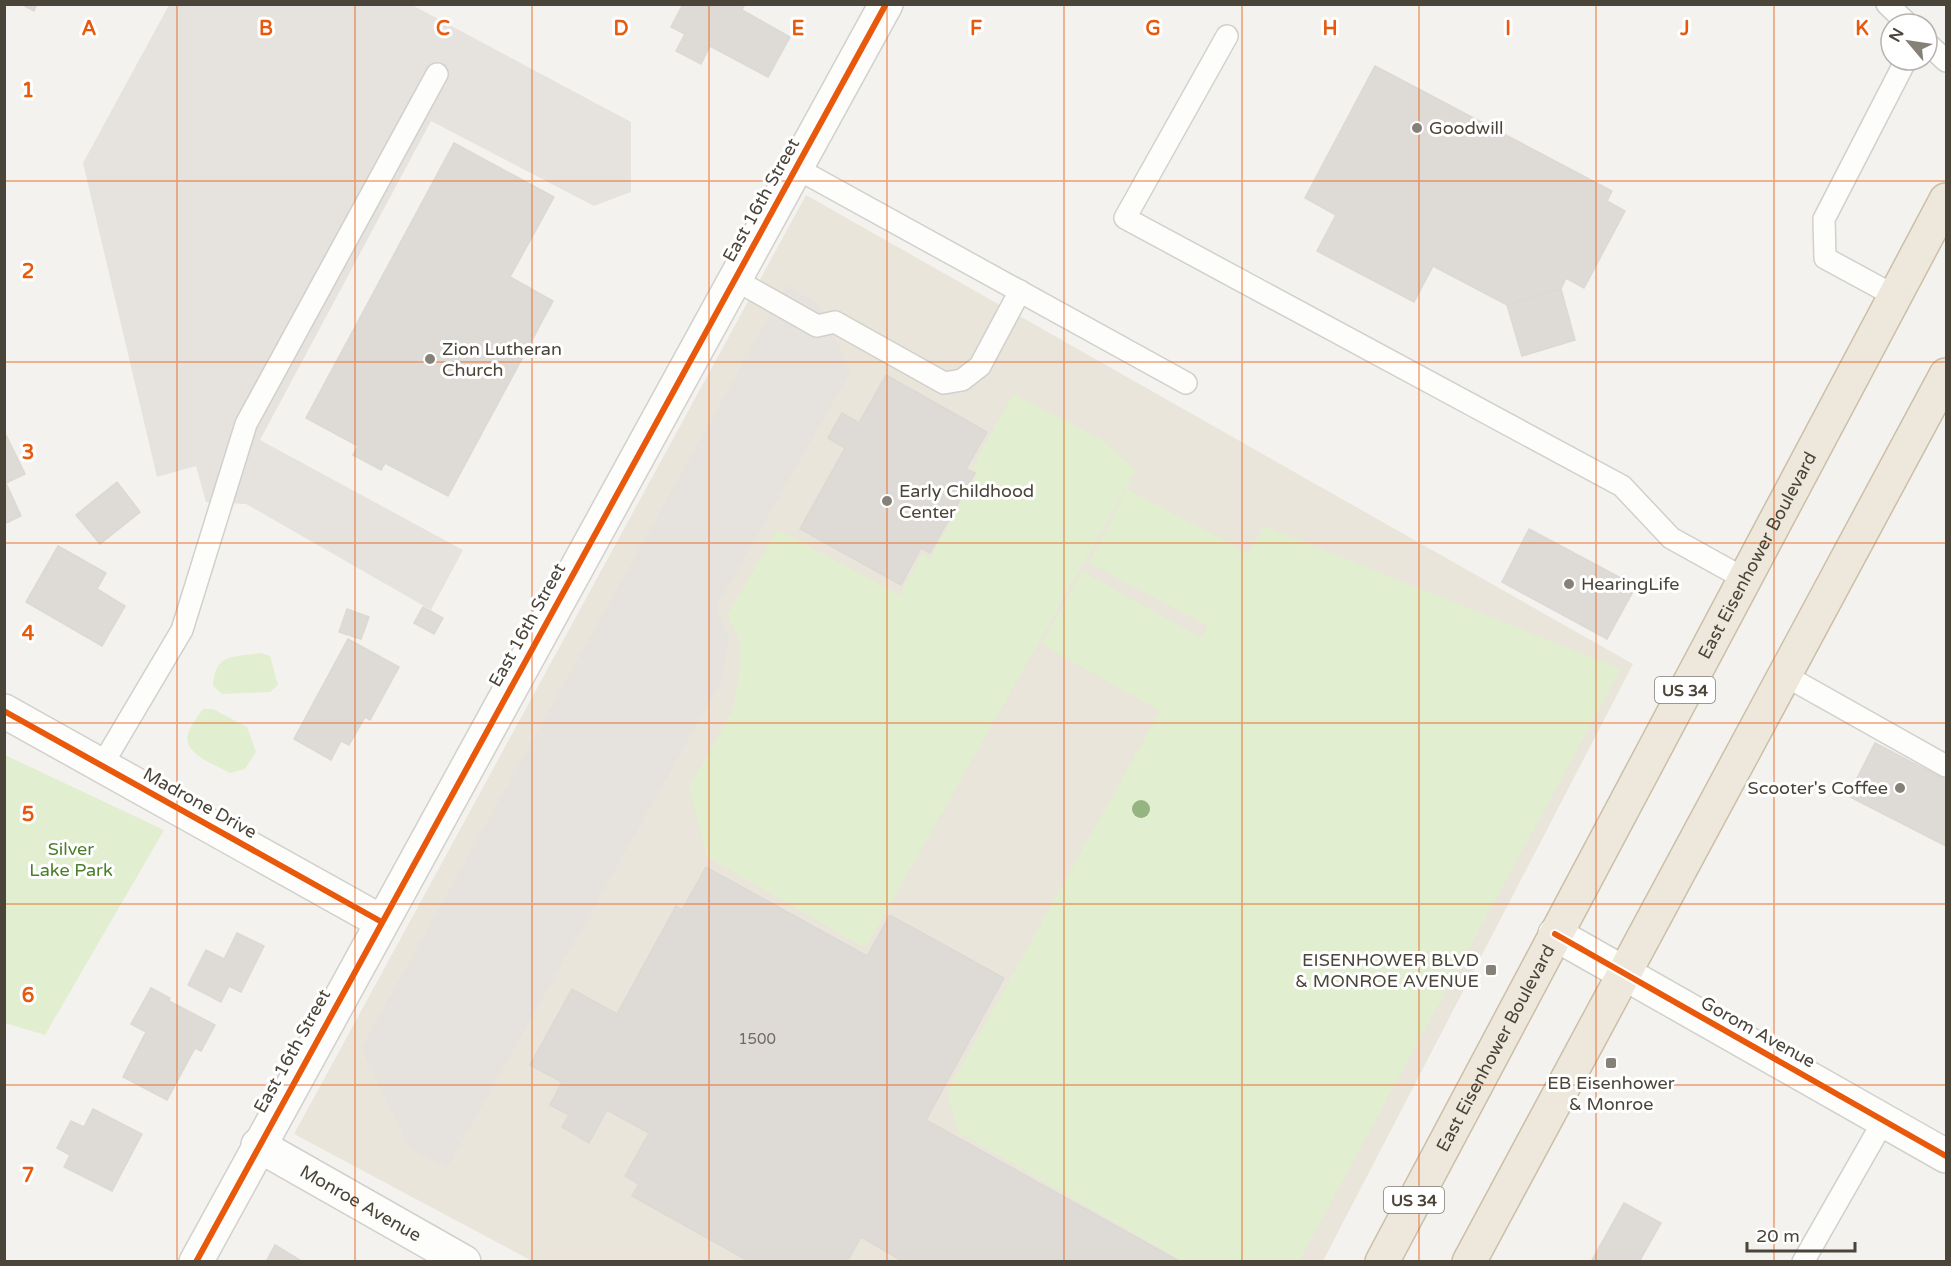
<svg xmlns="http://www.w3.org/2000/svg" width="1951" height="1266" viewBox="0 0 1951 1266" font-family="'Varela Round',sans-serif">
  <rect width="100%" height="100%" fill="#f4f2ee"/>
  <path fill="#eae5da" d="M806,195L1633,664L1323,1261H532L294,1134Z"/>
  <g fill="#e1eecf">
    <path d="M1013,394L1102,440L1136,471L867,945L862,946L707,857L689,787L732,712L739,673L740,641L727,615L778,530L900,595L922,554L930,558L978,473L972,469Z"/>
    <path d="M1127,489L1248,553L1264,526L1621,669L1299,1261H1182L958,1132L947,1092L1160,711L1041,644L1082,571L1201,638L1208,626L1089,563Z"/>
    <path d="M261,653L270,656L278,685L270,692L222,694L213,686C215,652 233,658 261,653Z"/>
    <path d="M203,709H213L247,727L256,752L245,769L230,773C216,765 182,754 188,734C191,725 198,716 203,709Z"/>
    <path d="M5,755L164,830L45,1035L5,1023Z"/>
  </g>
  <g fill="#e6e3df">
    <path d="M169,5H412L631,122V192L594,206L431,121L260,440L463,550L431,610L246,504L206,502L196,466L157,477L83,163Z"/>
    <path d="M786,285L818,303L851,371L716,608L729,637L721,682L447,1168L409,1148L361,1048Z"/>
  </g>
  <g fill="#dedbd6" stroke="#dcd9d4" stroke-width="1.5">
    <path d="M21,4H37L34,11Z"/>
    <path d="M683,4H745L742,10L790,37L768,77L710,46L701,64L676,51L685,34L671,27Z"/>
    <path d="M1375,66L1612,191L1607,201L1625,211L1584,288L1566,278L1561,289L1507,305L1433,266L1414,302L1317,251L1336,215L1305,198Z"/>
    <path d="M454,143L554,197L510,277L553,301L448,496L385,463L381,470L353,455L358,446L306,418Z"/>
    <path d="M1561,289L1575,340L1522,356L1507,305Z"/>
    <path d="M886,375L987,432L966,469L975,473L930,553L921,548L901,585L800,529L845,448L828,438L842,413L859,423Z"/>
    <path d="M6,435L25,474L6,483L21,516L4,524Z"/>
    <path d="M117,482L140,512L100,544L76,515Z"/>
    <path d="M1529,529L1636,586L1607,639L1502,582Z"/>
    <path d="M58,546L106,573L97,589L125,606L102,646L26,602Z"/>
    <path d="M423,607L443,618L434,634L414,623Z"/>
    <path d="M347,609L369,617L361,639L339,632Z"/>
    <path d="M348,639L399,667L370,720L365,717L349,745L341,741L331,760L294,739Z"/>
    <path d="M1875,743L1946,780V846L1848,796Z"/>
    <path d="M706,867L867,956L890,915L1004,978L926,1120L1181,1262H904L861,1237L847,1262H750L632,1196L639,1184L625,1176L649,1133L607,1110L589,1143L562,1127L569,1115L550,1105L562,1082L530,1065L572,989L617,1014L676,906L682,910Z"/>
    <path d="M237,933L264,946L241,992L229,986L221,1002L188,985L206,950L224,959Z"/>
    <path d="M151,988L170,998L169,1001L215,1025L201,1051L195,1048L167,1100L123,1077L146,1032L131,1024Z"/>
    <path d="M93,1109L142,1134L112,1191L64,1167L70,1155L57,1148L71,1121L84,1127Z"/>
    <path d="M1624,1203L1661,1223L1639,1262H1591Z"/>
    <path d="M275,1245L303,1262H266Z"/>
  </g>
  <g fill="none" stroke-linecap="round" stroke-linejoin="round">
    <g stroke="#d2d0cb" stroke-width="24">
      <g id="lane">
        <path d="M1887,4L1908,24"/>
        <path d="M1227,36L1125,218L1622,486L1671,538L1745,579"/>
        <path d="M1927,43L1946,61"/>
        <path d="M796,168L1186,383"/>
        <path d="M734,279L817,326L835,322L944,383L962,380L980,366L1020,291"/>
        <path d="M1895,296L1825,258L1824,219L1906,60"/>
        <path d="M1786,676L1946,766"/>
        <path d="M102,765L182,630L246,424L437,74"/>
        <path d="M1803,1262L1884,1120"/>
      </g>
    </g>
    <g stroke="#d2d0cb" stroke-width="36">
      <g id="street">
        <path d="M4,711L380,921"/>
        <path d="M1555,934L1946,1156"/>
        <path id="s1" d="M258,1145L464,1262"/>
        <path d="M196,1262L886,4"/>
      </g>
    </g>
    <g stroke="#ccbfa9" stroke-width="36">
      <g id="highway">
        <path id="s2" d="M1382,1262L1946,200"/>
        <path d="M1469,1262L1946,375"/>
      </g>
    </g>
    <use href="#lane" stroke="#fdfdfc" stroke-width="21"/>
    <use href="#street" stroke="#fdfdfc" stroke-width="33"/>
    <use href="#highway" stroke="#ede8db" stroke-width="33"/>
    <g stroke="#fff" stroke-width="10">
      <g id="cycleway">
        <path d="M4,711L380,921"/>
        <path d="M1555,934L1946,1156"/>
        <path d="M196,1262L886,4"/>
      </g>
    </g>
    <use href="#cycleway" stroke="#e8590c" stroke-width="6"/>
  </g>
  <circle fill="#96b382" cx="1141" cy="809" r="9"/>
  <path fill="none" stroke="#e8590c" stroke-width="1.5" stroke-opacity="0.55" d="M177,4V1262M355,4V1262M532,4V1262M709,4V1262M887,4V1262M1064,4V1262M1242,4V1262M1419,4V1262M1596,4V1262M1774,4V1262M4,181H1946M4,362H1946M4,543H1946M4,723H1946M4,904H1946M4,1085H1946"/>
  <g fill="#868178" stroke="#fff" stroke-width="2">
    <circle cx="1417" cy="128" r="6"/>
    <circle cx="430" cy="359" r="6"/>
    <circle cx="887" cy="501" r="6"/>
    <circle cx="1569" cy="584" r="6"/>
    <circle cx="1900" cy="788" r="6"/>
    <rect x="1485" y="964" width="12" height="12" rx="3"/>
    <rect x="1605" y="1057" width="12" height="12" rx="3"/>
  </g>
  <g text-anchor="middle" stroke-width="6" stroke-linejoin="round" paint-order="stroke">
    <g font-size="15" fill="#706a61">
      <text x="757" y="1044">1500</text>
    </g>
    <g fill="#fff" stroke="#817c74" stroke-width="1.5">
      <rect x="1655" y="677" width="60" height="26" rx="4.5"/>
      <rect x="1384" y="1187" width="60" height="26" rx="4.5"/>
    </g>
    <g font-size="16" font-weight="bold" fill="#4b4439">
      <text x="1685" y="696">US 34</text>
      <text x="1414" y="1206">US 34</text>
    </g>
    <g font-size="18" fill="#4b4439" stroke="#fff" text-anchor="start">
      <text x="1429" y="134">Goodwill</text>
      <text x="442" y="355">Zion Lutheran<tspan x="442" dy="21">Church</tspan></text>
      <text x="899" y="497">Early Childhood<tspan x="899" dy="21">Center</tspan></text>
      <text x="1581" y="590">HearingLife</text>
      <text x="1888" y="794" text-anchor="end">Scooter's Coffee</text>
      <text x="1479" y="966" text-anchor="end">EISENHOWER BLVD<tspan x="1479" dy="21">&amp; MONROE AVENUE</tspan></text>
      <text x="1611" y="1089" text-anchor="middle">EB Eisenhower<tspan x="1611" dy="21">&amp; Monroe</tspan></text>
    </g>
    <g font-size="18" fill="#4b4439" stroke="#fff">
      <text transform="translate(761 200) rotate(-61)" y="6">East 16th Street</text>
      <text dy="6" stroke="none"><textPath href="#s2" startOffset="800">East Eisenhower Boulevard</textPath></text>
      <text transform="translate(527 625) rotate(-61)" y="6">East 16th Street</text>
      <text transform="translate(200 803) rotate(29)" y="6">Madrone Drive</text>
      <text transform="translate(1758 1032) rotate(29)" y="6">Gorom Avenue</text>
      <text dy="6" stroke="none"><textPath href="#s2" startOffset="242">East Eisenhower Boulevard</textPath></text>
      <text transform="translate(292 1051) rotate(-61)" y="6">East 16th Street</text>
      <text dy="6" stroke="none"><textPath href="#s1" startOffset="118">Monroe Avenue</textPath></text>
    </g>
    <g font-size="18" fill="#4a7f2a" stroke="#fff">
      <text x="71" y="855">Silver<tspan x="71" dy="21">Lake Park</tspan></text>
    </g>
  </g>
  <g font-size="20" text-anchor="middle" font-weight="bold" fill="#e8590c" stroke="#fff" stroke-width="6" stroke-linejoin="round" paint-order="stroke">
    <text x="89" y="35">A</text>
    <text x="266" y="35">B</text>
    <text x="443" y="35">C</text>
    <text x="621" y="35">D</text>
    <text x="798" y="35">E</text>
    <text x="976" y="35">F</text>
    <text x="1153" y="35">G</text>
    <text x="1330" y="35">H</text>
    <text x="1508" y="35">I</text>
    <text x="1685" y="35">J</text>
    <text x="1862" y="35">K</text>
    <text x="28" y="97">1</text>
    <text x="28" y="278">2</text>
    <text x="28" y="459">3</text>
    <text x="28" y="640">4</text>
    <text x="28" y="821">5</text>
    <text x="28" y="1002">6</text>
    <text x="28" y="1182">7</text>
  </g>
  <rect width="1951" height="1266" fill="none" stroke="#4b4439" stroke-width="12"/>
  <g transform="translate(1909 42) rotate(299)"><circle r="28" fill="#ffffff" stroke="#b7b4b0" stroke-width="1.5"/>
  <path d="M0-4.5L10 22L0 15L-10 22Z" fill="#868178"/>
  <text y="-9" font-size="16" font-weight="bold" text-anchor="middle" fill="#4b4439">N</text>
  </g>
  <path d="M1747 1242v9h108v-9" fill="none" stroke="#4b4439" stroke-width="3"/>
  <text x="1756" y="1242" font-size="18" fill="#4b4439" stroke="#ffffff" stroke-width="4.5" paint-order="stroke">20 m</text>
</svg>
